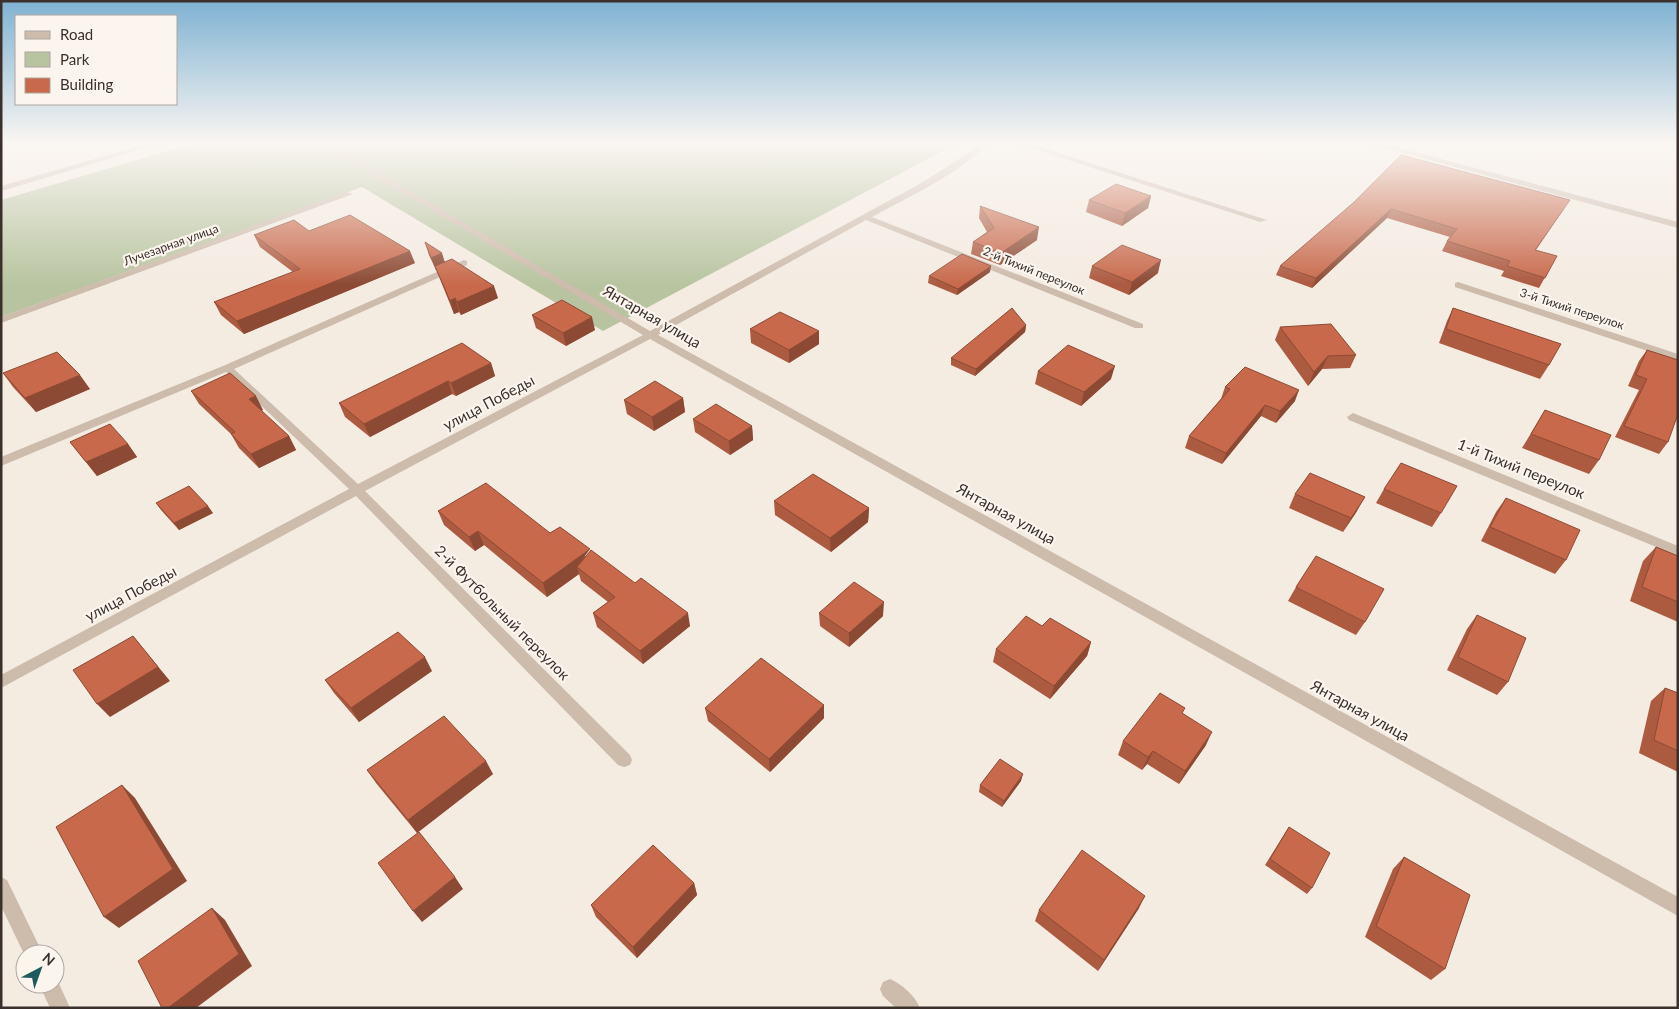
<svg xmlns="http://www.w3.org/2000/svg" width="1679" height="1009" viewBox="0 0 1679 1009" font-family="Lato,sans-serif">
  <rect width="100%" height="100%" fill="#f4ebe1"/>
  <path fill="#b8c4a0" d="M195,143H958L603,331L362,187L1,317V200Z"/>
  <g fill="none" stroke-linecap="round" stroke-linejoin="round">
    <g fill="#cdbbac" fill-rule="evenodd">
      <path d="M150,143H163L1,191V186Z"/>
      <path d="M318,143H328L650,331L923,182L964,156L980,143H989C959,174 910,196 872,217L1143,324V328H1135L866,220L658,335L1678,897V916L650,339L365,491L630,755L632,760L630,765L624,767L618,765L356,496L1,688V675L349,489L226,372L1,466V457L223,366L464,260L467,261V265L234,369L358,484L643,335Z"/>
      <path d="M1015,143H1028L1267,220L1260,222Z"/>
      <path d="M1367,143H1381L1678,222V228Z"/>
      <path d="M346,192L353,194L1,323V317Z"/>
      <path d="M1458,282L1678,354V361L1455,287V283Z"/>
      <path d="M1353,413L1678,546V556L1349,420L1347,417Z"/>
      <path d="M1,877L7,880L43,954H25V956L1,906Z"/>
      <path d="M55,977H56L70,1008H50L39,984H55Z"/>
      <path d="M890,979C902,984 915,996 920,1008H896L883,996L880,989L883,982Z"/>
    </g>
  </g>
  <g fill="#ac5a40">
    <path d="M1151,196L1148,208L1122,226L1086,212L1089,200Z"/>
    <path d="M1353,203L1564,209L1536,250L1557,256L1539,288L1501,276L1504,271L1442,251L1447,241L1450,237L1387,218L1312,288L1276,275L1280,266Z"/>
    <path d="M980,206L1037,240L1000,265L971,254L973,242L987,232L979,218Z"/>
    <path d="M309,231L415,263L244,334L221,315L214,302L293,272L260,247L254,235Z"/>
    <path d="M425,242L445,262L498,298L461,315L459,312L454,314L440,279L436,270L429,255Z"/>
    <path d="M1092,266L1158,273L1129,295L1089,278Z"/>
    <path d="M990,272L957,295L928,283L929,276Z"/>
    <path d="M1453,308L1549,365L1540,379L1439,343L1447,321Z"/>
    <path d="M532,315L595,330L566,346L536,328Z"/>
    <path d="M1026,325L1025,332L975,376L951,365V358Z"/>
    <path d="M1280,327L1356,355L1350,368L1322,369L1308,386L1275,340Z"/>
    <path d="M750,329L819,331V344L789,363L751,343Z"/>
    <path d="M1647,350L1668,442L1659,454L1615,437L1639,390L1628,386L1639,361Z"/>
    <path d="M491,363L495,376L456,396L452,394L370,437L345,417L339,403Z"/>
    <path d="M1038,371L1111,379L1081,406L1035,384Z"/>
    <path d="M3,373L90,389L36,412L13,387Z"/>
    <path d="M1225,387L1295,401L1276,423L1261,416L1222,464L1185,448L1189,436L1221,399Z"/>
    <path d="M191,391L263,410L261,411L289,436L296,450L259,468L239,448L231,434L199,404Z"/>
    <path d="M683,398L685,412L654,431L627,414L624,400Z"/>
    <path d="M1545,410L1599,460L1589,474L1522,448Z"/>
    <path d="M693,419L752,426L753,440L730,455L695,432Z"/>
    <path d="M70,442L128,444L137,457L97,476Z"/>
    <path d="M1384,489L1441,513L1432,527L1376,503Z"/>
    <path d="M1295,494L1357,511L1343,532L1289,508Z"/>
    <path d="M1506,498L1566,560L1555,574L1481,541L1496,512Z"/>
    <path d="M774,501L869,508L868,522L831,552L775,515Z"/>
    <path d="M156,503L213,513L179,530L161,510Z"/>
    <path d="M438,511L550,533L690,626L643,664L597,627L593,613L608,602L581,581L579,574L547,597L484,545L475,551L444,525Z"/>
    <path d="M1656,547L1678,556V622L1630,601L1643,561Z"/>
    <path d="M1296,587L1365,622L1356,635L1288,601Z"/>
    <path d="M819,613L883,616L849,647L820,626Z"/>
    <path d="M1477,615L1508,682L1497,695L1447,670L1467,629Z"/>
    <path d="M1042,626L1091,642L1087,656L1050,699L993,662L996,649Z"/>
    <path d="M432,671L359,722L334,693L325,680Z"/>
    <path d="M1665,688L1678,693V772L1639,753L1651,701Z"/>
    <path d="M705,708L824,718L770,772L708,721Z"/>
    <path d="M1183,714L1206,745L1179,784L1147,764L1142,770L1118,755L1123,741Z"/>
    <path d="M367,770L493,774L417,833L376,783Z"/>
    <path d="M1021,781L1002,807L979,792L980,785Z"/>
    <path d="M1289,827L1312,888L1307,894L1265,865Z"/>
    <path d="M1404,857L1445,969L1431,980L1365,937L1393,869Z"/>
    <path d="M694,883L697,895L637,958L596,917L591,905Z"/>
    <path d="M1139,908L1098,971L1035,921L1039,910Z"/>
  </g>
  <g fill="#8c4a34">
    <path d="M1151,196L1148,208L1122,226L1125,213Z"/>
    <path d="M1391,209L1387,218L1312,288L1316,278Z"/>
    <path d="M1039,227L1037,240L1000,265L1001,253Z"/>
    <path d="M410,251L415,263L244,334L237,321Z"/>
    <path d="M442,253L446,266L436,270L431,258Z"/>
    <path d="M1161,260L1158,273L1129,295L1132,282Z"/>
    <path d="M991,266L990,272L957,295L958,289Z"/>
    <path d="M494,286L498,298L461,315L457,302Z"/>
    <path d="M455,298L459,312L454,314L450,301Z"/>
    <path d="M592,317L595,330L566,346L563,333Z"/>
    <path d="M1026,325L1025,332L975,376L976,369Z"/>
    <path d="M819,331V344L789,363V350Z"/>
    <path d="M1328,356L1322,369L1308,386L1314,372Z"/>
    <path d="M491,363L495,376L456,396L451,383Z"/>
    <path d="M1115,366L1111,379L1081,406L1084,392Z"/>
    <path d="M80,375L90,389L36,412L25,398Z"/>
    <path d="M448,381L452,394L370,437L364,424Z"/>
    <path d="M1299,390L1295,401L1276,423L1280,411Z"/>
    <path d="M256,396L263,410L257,413L249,399Z"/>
    <path d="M683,398L685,412L654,431L652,417Z"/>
    <path d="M1265,405L1261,416L1222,464L1226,453Z"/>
    <path d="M752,426L753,440L730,455L729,441Z"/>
    <path d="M289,436L296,450L259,468L251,454Z"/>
    <path d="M128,444L137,457L97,476L86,462Z"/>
    <path d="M1365,497L1357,511L1343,532L1351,518Z"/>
    <path d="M208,506L213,513L179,530L174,523Z"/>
    <path d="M869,508L868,522L831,552L830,538Z"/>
    <path d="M478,531L484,545L475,551L469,537Z"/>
    <path d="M590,549L577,567L579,574L547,597L543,583Z"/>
    <path d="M884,602L883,616L849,647V633Z"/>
    <path d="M688,613L690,626L643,664L640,651Z"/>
    <path d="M133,636L170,681L110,717L97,704Z"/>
    <path d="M1091,642L1087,656L1050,699L1054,686Z"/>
    <path d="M425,657L432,671L359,722L351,708Z"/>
    <path d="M824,705V718L770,772L769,759Z"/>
    <path d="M1212,732L1206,745L1179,784L1185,771Z"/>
    <path d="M1153,751L1147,764L1142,770L1148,757Z"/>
    <path d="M486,761L493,774L417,833L408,820Z"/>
    <path d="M1023,774L1021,781L1002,807L1004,801Z"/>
    <path d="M122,785L135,798L187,881L119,928L104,917Z"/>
    <path d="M455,877L463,889L422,922L413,911Z"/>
    <path d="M694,883L697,895L637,958L633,947Z"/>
    <path d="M1145,896L1139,908L1098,971L1104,960Z"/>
    <path d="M212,908L225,920L252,966L196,1008H168Z"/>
  </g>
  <g fill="#c8694b" stroke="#8c4a34">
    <path d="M1401,155L1570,200L1535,250L1557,256L1545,278L1507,266L1510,261L1447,241L1457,229L1391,209L1316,278L1280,266L1353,203Z"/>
    <path d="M1116,184L1151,196L1125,213L1089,200Z"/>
    <path d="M980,206L1039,227L1001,253L973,242L994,228Z"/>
    <path d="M350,215L410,251L237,321L214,302L300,269L254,235L294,220L309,231Z"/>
    <path d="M425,242L442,253L431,258Z"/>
    <path d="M1122,245L1161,260L1132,282L1092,266Z"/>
    <path d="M962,254L991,266L958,289L929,276Z"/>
    <path d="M452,259L494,286L457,302L455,298L450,301L435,266Z"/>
    <path d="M562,300L592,317L563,333L532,315Z"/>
    <path d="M1012,308L1026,325L976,369L951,358Z"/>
    <path d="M1453,308L1561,344L1549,365L1446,329Z"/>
    <path d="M780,312L819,331L789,350L750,329Z"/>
    <path d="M1331,324L1356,355L1328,356L1314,372L1280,327Z"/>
    <path d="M462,343L491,363L451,383L448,381L364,424L339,403Z"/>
    <path d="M1068,345L1115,366L1084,392L1038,371Z"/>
    <path d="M1647,350L1678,360V414L1668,442L1624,426L1647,379L1636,375Z"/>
    <path d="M57,352L80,375L25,398L3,373Z"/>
    <path d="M1245,367L1299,390L1280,411L1265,405L1226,453L1189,436L1230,389L1225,387Z"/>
    <path d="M230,373L256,396L249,399L289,436L251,454L231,434L235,432L191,391Z"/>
    <path d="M655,381L683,398L652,417L624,400Z"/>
    <path d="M716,404L752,426L729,441L693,419Z"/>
    <path d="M1545,410L1611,435L1599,460L1531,434Z"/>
    <path d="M110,424L128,444L86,462L70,442Z"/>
    <path d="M1401,463L1457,486L1441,513L1384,489Z"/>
    <path d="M1310,473L1365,497L1351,518L1295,494Z"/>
    <path d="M813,474L869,508L830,538L774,501Z"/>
    <path d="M486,483L550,533L560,527L590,549L543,583L478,531L469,537L438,511Z"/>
    <path d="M189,486L208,506L174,523L156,503Z"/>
    <path d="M1506,498L1580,530L1566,560L1490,527Z"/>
    <path d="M1656,547L1678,556V602L1642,587Z"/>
    <path d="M591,550L635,583L641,578L688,613L640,651L593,613L615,597L577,567Z"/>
    <path d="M1316,556L1384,589L1365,622L1296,587Z"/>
    <path d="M854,582L884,602L849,633L819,613Z"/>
    <path d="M1477,615L1526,638L1508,682L1458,657Z"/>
    <path d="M1026,616L1042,626L1050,618L1091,642L1054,686L996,649Z"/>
    <path d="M398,632L425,657L351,708L325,680Z"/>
    <path d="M133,636L158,667L97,704L73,670Z"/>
    <path d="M761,658L824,705L769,759L705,708Z"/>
    <path d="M1665,688L1678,693V751L1654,740Z"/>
    <path d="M1160,693L1185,708L1182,713L1212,732L1185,771L1153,751L1148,757L1123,741Z"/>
    <path d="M444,716L486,761L408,820L367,770Z"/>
    <path d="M1000,759L1023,774L1004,801L980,785Z"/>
    <path d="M122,785L173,869L104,917L56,827Z"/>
    <path d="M1289,827L1330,853L1312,888L1270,859Z"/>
    <path d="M419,832L455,877L413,911L378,863Z"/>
    <path d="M653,845L694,883L633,947L591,905Z"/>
    <path d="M1082,850L1145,896L1104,960L1039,910Z"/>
    <path d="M1404,857L1470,895L1445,969L1376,926Z"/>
    <path d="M212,908L239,954L168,1008H162L138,961Z"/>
  </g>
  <linearGradient id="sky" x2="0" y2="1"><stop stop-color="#7eb2d2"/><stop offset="0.5" stop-color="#faf6f2"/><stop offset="1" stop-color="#faf6f2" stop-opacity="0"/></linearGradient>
  <rect width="1679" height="285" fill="url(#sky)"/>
  <g text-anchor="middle" stroke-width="4.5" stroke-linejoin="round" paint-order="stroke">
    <g font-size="12" fill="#3b302b" stroke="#fbf5ee">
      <text transform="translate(171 245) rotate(-20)" y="4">Лучезарная улица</text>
      <text transform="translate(1034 271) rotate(22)" y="4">2-й Тихий переулок</text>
      <text transform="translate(1572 309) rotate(18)" y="4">3-й Тихий переулок</text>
    </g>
    <g font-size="15" fill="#3b302b" stroke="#fbf5ee">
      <text transform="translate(652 317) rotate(30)" y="5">Янтарная улица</text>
      <text transform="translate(489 403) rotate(-28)" y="5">улица Победы</text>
      <text transform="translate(1521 469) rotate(22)" y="5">1-й Тихий переулок</text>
      <text transform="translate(1006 514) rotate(29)" y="5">Янтарная улица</text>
      <text transform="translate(131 594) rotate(-28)" y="5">улица Победы</text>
      <text transform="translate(502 613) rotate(45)" y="5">2-й Футбольный переулок</text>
      <text transform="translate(1360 711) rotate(29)" y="5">Янтарная улица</text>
    </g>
  </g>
  <rect width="1679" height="1009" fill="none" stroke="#3b302b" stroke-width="5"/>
  <rect x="15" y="15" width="162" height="90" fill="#fbf5ee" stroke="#aea6a0"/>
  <rect x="25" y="31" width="25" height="8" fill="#cdbbac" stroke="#aea6a0"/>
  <text x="60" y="40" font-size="15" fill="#3b302b">Road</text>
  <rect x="25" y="52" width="25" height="15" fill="#b8c4a0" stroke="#aea6a0"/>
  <text x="60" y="65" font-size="15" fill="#3b302b">Park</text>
  <rect x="25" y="78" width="25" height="15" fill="#c8694b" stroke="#aea6a0"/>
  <text x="60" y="90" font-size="15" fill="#3b302b">Building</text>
  <g transform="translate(40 969) rotate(41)"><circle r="24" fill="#fbf5ee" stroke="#aea6a0"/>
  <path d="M0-4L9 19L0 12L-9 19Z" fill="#1f5a5e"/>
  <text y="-8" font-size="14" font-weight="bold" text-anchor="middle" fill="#3b302b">N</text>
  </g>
</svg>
